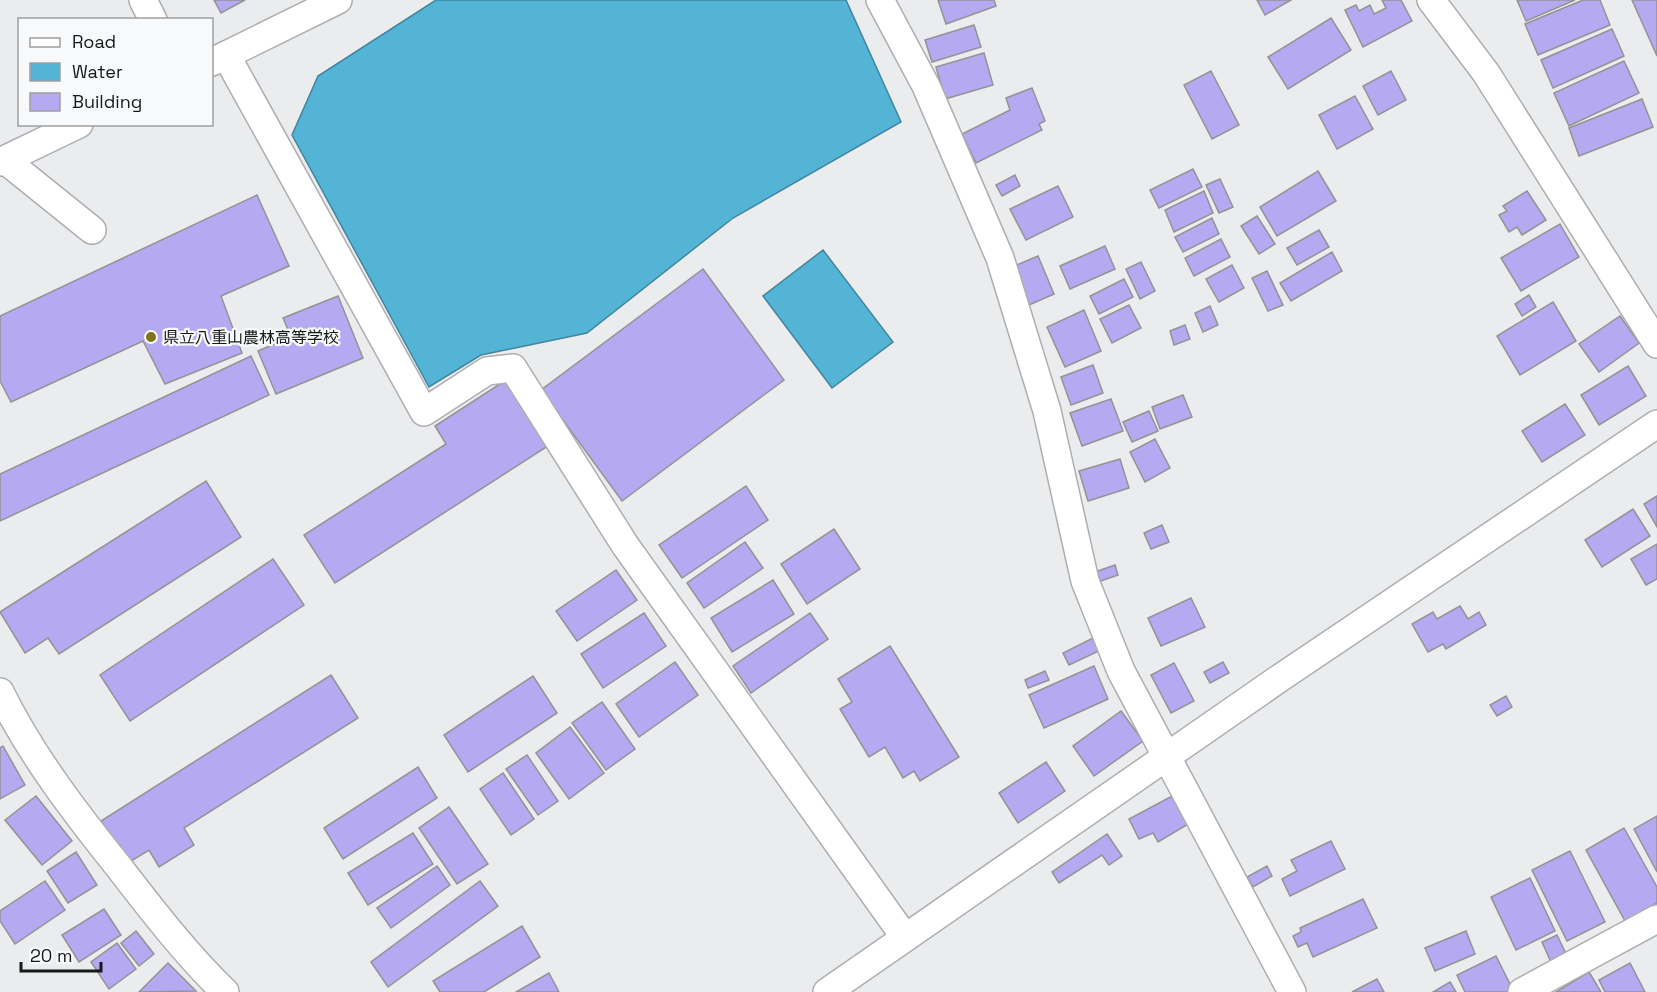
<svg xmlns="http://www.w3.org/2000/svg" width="1657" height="992" viewBox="0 0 1657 992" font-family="'Space Grotesk','Noto Sans JP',sans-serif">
  <rect width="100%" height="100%" fill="#ebecee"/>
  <g fill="#53b4d6" stroke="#41859d" stroke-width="1.5">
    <path d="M436,0H846L901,122L733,218L587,333L481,355L429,387L292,135L318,76Z"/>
    <path d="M823,250L893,342L832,388L763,296Z"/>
  </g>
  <g fill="#b5a9f2" stroke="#939295" stroke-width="1.5">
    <path d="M214,0H245L221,13Z"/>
    <path d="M938,0H994L996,6L946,24Z"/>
    <path d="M1257,0H1291L1265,15Z"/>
    <path d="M1382,0H1401L1412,21L1363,47L1345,10L1356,5L1359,11L1370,5L1374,14L1386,8Z"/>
    <path d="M1517,0H1575L1526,21Z"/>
    <path d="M1583,0H1600L1610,25L1538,55L1525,24Z"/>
    <path d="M1632,0H1657V56Z"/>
    <path d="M1331,18L1351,50L1288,89L1268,57Z"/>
    <path d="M974,25L981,47L932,62L925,40Z"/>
    <path d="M1612,29L1624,56L1553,88L1541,60Z"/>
    <path d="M984,53L993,85L945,99L936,67Z"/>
    <path d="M1624,61L1639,93L1569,126L1554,93Z"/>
    <path d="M1211,71L1239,125L1212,139L1184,85Z"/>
    <path d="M1391,71L1406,100L1378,115L1363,86Z"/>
    <path d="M1032,88L1045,121L1039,124L1042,130L976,163L962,134L1010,110L1006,98Z"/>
    <path d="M1355,96L1373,129L1337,149L1319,115Z"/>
    <path d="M1642,99L1653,127L1579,156L1569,128Z"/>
    <path d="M1193,169L1202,187L1159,208L1150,190Z"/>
    <path d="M1318,171L1336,201L1277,236L1260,207Z"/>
    <path d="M1015,175L1020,186L1002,196L996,185Z"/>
    <path d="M1220,179L1233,207L1219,213L1206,185Z"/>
    <path d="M1058,186L1073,217L1026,240L1010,209Z"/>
    <path d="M1204,191L1213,213L1174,232L1165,210Z"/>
    <path d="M1527,191L1546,220L1522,235L1517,227L1509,232L1499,215L1507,211L1503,206Z"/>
    <path d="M257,195L289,266L221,296L242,353L165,384L143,341L11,402L0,381V316Z"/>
    <path d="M1257,216L1275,244L1259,254L1241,226Z"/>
    <path d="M1212,218L1219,234L1183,252L1175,237Z"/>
    <path d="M1560,224L1579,257L1521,291L1501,258Z"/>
    <path d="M1319,230L1329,247L1297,265L1287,248Z"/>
    <path d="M1221,239L1230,257L1194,276L1185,258Z"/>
    <path d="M1105,246L1115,269L1070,289L1060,266Z"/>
    <path d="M1332,252L1342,271L1291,301L1280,283Z"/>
    <path d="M1038,256L1054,294L1029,305L1012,267Z"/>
    <path d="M1141,262L1155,291L1140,299L1126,269Z"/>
    <path d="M1232,265L1244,288L1219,302L1206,279Z"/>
    <path d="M703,269L784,380L622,501L541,390Z"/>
    <path d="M1267,271L1283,305L1268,311L1252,278Z"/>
    <path d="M1124,279L1133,297L1099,314L1090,296Z"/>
    <path d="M1529,295L1536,307L1522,316L1515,304Z"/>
    <path d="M338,296L363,358L276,394L258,351L291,337L283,318Z"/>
    <path d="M1553,302L1576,341L1520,375L1497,336Z"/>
    <path d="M1129,305L1141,328L1112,343L1100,319Z"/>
    <path d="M1210,306L1218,325L1203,332L1195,313Z"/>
    <path d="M1084,310L1101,351L1065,367L1047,327Z"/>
    <path d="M1620,316L1639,343L1599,372L1579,344Z"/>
    <path d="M1185,325L1190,339L1174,345L1170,331Z"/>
    <path d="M251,356L269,395L0,521V474Z"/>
    <path d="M1093,365L1103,393L1071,405L1061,377Z"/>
    <path d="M1628,366L1646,396L1599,425L1581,395Z"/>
    <path d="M509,378L551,444L335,583L304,535L446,444L435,426Z"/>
    <path d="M1183,395L1192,417L1160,429L1152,407Z"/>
    <path d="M1111,399L1123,431L1082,446L1070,413Z"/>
    <path d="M1565,404L1585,435L1542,462L1522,431Z"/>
    <path d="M1149,411L1158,431L1132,442L1123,422Z"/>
    <path d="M1155,439L1170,468L1145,482L1130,452Z"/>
    <path d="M1120,459L1129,488L1088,501L1079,471Z"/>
    <path d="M206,481L241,537L59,654L48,638L25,653L0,612Z"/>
    <path d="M746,486L768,520L682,578L659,545Z"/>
    <path d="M1657,496V527L1644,504Z"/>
    <path d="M1633,509L1650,536L1602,567L1585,540Z"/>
    <path d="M1162,525L1169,542L1151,549L1144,533Z"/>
    <path d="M834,529L860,569L807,604L781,564Z"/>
    <path d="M745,542L763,568L704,608L687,583Z"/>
    <path d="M1657,544V579L1646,585L1631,559Z"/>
    <path d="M273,559L304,605L130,721L100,675Z"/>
    <path d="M1115,565L1118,575L1095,583L1092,573Z"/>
    <path d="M616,570L637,600L577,641L556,611Z"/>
    <path d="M773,580L794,614L732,652L711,618Z"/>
    <path d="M1191,598L1205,627L1161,646L1148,618Z"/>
    <path d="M1460,606L1468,619L1479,612L1486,625L1446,649L1443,644L1428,652L1412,624L1433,612L1437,619Z"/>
    <path d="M644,613L666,646L603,688L581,654Z"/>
    <path d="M810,613L828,639L751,693L733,666Z"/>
    <path d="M1095,637L1101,650L1069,665L1063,653Z"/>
    <path d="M890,646L959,757L920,781L914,771L903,778L885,747L869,757L840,709L852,702L838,679Z"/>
    <path d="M675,662L698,695L639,737L616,704Z"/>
    <path d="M1223,662L1229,673L1210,683L1204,672Z"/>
    <path d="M1174,663L1194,701L1171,713L1151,675Z"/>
    <path d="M1094,666L1108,699L1044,728L1029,695Z"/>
    <path d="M1045,671L1049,680L1028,688L1025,680Z"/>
    <path d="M331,675L358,718L184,828L194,845L159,867L149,850L128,863L101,821Z"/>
    <path d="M533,676L557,713L468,772L444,735Z"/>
    <path d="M1506,696L1512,707L1497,716L1490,705Z"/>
    <path d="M602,702L635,749L606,770L572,723Z"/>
    <path d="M1121,711L1143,741L1094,776L1073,746Z"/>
    <path d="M570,727L604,773L569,799L536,753Z"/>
    <path d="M3,746L25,785L0,799V748Z"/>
    <path d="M527,755L558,801L538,815L506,769Z"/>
    <path d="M1046,762L1065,791L1018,823L999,793Z"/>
    <path d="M418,767L437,798L343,859L324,828Z"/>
    <path d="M503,773L534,819L511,835L480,789Z"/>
    <path d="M1174,795L1190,823L1158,842L1153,833L1139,839L1129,819Z"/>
    <path d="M36,796L72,841L42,865L5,820Z"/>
    <path d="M449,807L488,864L457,884L419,828Z"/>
    <path d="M1657,816V872L1634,829Z"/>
    <path d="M1624,828L1657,887V903L1625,921L1586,850Z"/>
    <path d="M413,833L433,864L368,905L348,873Z"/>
    <path d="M1107,834L1122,856L1109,865L1102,855L1059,883L1052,872Z"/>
    <path d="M1331,841L1345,869L1290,896L1282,879L1297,871L1291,860Z"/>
    <path d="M1570,851L1605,922L1567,941L1532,870Z"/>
    <path d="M76,852L97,885L68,903L47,871Z"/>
    <path d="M437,866L450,885L391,928L377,908Z"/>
    <path d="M1267,866L1272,876L1253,887L1247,877Z"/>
    <path d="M1530,878L1555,931L1516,950L1491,897Z"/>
    <path d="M45,881L65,910L15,944L0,921V911Z"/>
    <path d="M480,881L498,906L388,987L371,962Z"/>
    <path d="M1363,899L1377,928L1313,957L1307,943L1298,947L1293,936L1301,932L1300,928Z"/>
    <path d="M104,909L121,935L79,962L62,935Z"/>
    <path d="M522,926L540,957L484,992H440L433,981Z"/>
    <path d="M136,931L154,954L139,966L121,943Z"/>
    <path d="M1466,931L1475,954L1435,971L1425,948Z"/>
    <path d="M1557,935L1571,964L1555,971L1542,942Z"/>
    <path d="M117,943L136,969L109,989L91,962Z"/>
    <path d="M1496,956L1514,992H1465L1457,975Z"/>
    <path d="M168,963L196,991L139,992Z"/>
    <path d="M1630,963L1645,992H1605L1599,980Z"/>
    <path d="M1589,972L1601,992H1556Z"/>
    <path d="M549,973L559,992H516Z"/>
    <path d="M1377,979L1384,992H1352Z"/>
    <path d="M1450,982L1456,992H1433Z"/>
  </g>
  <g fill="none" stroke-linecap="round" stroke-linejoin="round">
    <g stroke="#aeaeb1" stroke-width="30">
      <g id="minor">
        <path d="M143,0L153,20"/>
        <path d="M880,0L926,86L1000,258L1047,411L1085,581L1121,671L1292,992"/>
        <path d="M1431,0L1486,73L1657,344"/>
        <path d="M226,55L424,412L487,371L513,368L625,545L904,936"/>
        <path d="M212,62L338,0"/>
        <path d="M5,160L92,230"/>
        <path d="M0,162L79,124"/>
        <path d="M0,692C31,755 74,811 118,866C152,910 185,953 225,992"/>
        <path d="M827,992L1280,678L1657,424"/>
        <path d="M1522,992L1657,919"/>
      </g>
    </g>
    <use href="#minor" stroke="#fff" stroke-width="27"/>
  </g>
  <circle fill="#7d7518" stroke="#f8f9fb" stroke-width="2" cx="151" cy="337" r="6"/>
  <g text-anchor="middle" stroke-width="4.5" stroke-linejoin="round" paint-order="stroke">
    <g font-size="16" fill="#171818" stroke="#f8f9fb" text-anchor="start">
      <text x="163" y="343">県立八重山農林高等学校</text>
    </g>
  </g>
  <rect x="18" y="18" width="195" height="108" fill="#f8f9fb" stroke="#9e9fa0" stroke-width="1.5"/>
  <rect x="30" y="38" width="30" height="9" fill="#ffffff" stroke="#9e9fa0" stroke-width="1.5"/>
  <text x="72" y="48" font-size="18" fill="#171818">Road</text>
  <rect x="30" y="63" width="30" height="18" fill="#53b4d6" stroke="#9e9fa0" stroke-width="1.5"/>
  <text x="72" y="78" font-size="18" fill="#171818">Water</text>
  <rect x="30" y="93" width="30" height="18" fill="#b5a9f2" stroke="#9e9fa0" stroke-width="1.5"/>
  <text x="72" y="108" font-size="18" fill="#171818">Building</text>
  <path d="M21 962v9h80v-9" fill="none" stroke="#171818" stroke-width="3"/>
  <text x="30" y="962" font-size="18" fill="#171818" stroke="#f8f9fb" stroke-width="4.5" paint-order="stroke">20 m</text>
</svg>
